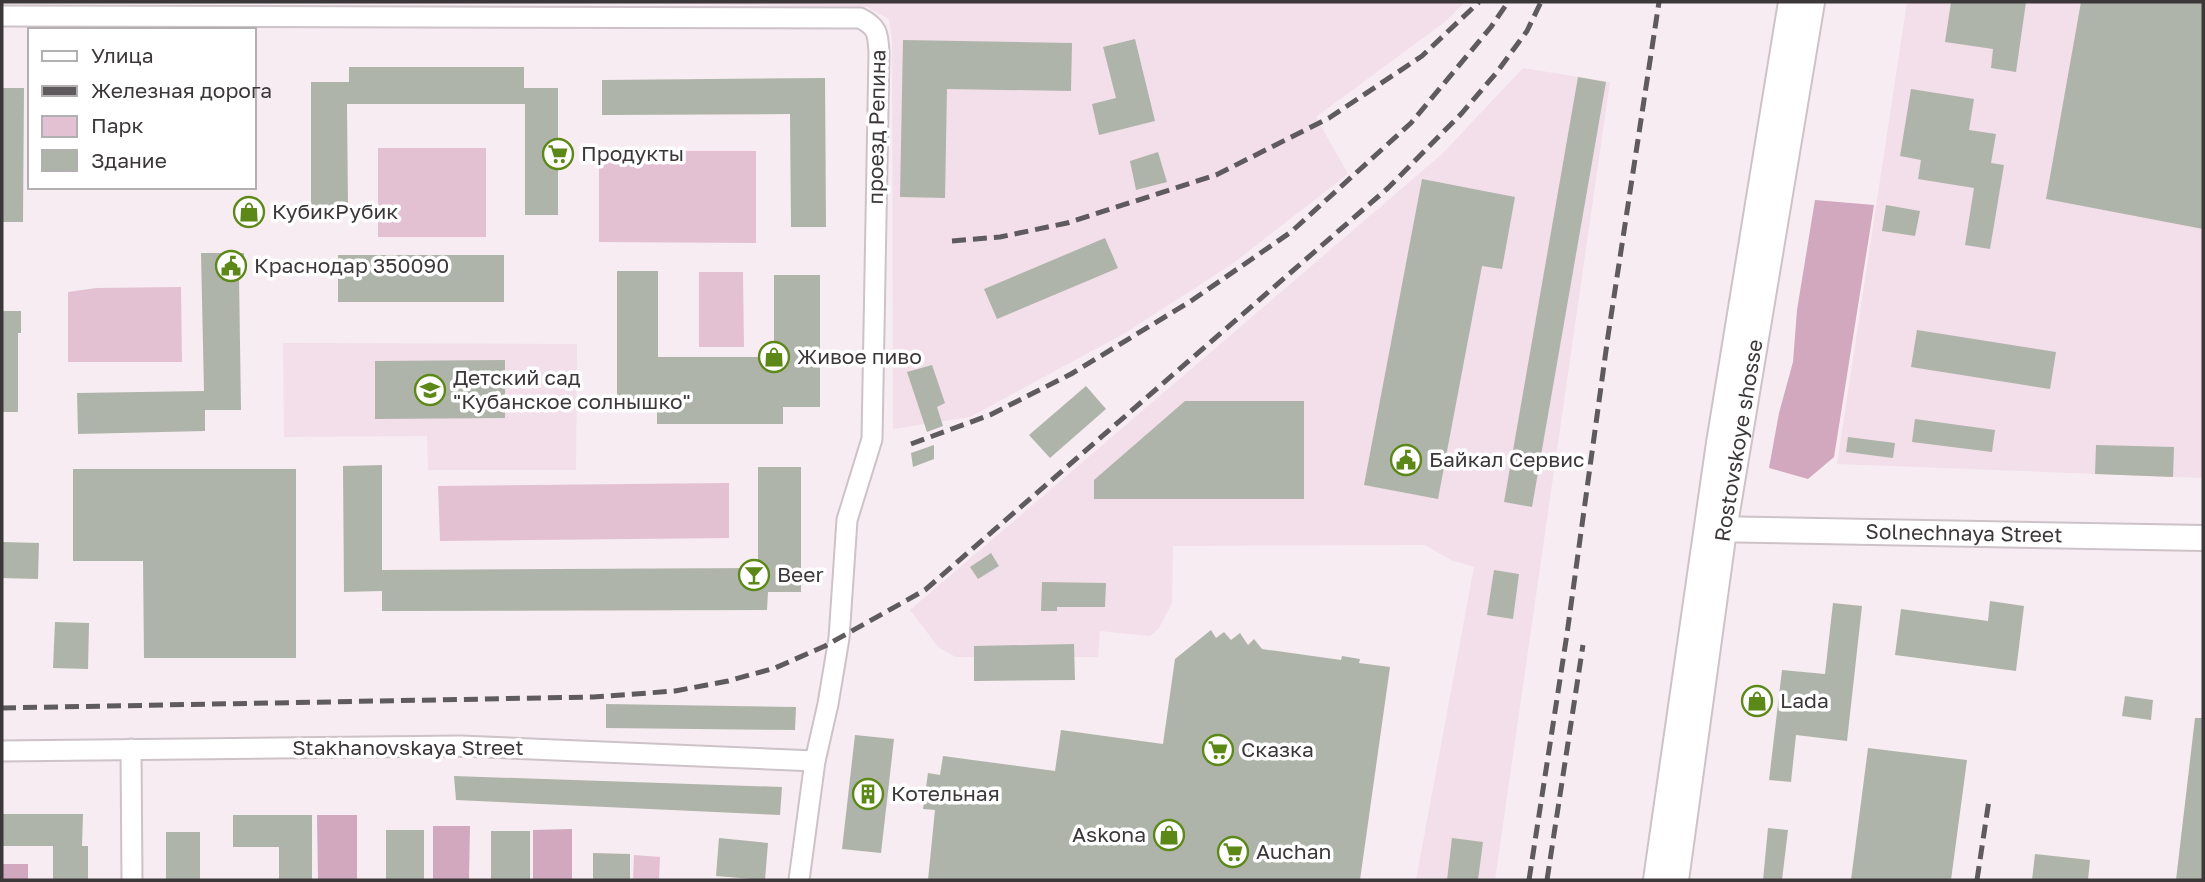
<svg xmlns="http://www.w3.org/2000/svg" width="2205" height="882" viewBox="0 0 2205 882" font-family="'Golos Text',sans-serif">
  <rect width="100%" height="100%" fill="#f7ecf1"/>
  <g fill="#f2dfe9">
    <path d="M567,2H1465L1446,21L1316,117L1348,174L1232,264L1125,333L970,417L893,429L892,42L889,19L867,7Z"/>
    <path d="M1907,2H2203V478L1837,464Z"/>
    <path d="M1523,68L1610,82L1495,880H1416L1474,567L1451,560L1425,545L1173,546L1172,603L1159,628L1150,636L1100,631L1098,657H956L939,648L910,610L1442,154Z"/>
    <path d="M283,343L577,344L576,470H428L427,436L284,437Z"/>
  </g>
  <g fill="#e3c1d3">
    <rect x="378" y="148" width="108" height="89"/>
    <path d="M599,151H756V243L599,242Z"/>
    <path d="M699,272H743L744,347H699Z"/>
    <path d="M181,287L182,362H68V292L96,288Z"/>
    <path d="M729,483V538L440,541L438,486Z"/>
    <path d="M634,855L660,857L659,880H633Z"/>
  </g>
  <g fill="#d1a8be">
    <path d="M1815,200L1874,205L1834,457L1808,479L1769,468L1779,413L1793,362L1797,310Z"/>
    <path d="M317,815H357V880H318Z"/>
    <path d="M433,826H470L469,880H433Z"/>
    <path d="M572,829V880H533V830Z"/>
    <rect x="2" y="864" width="26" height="16"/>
  </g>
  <g fill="#afb4aa">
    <path d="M1951,2H2026L2016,72L1991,68L1993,49L1945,42Z"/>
    <path d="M2081,2H2203V229L2046,199Z"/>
    <path d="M1135,39L1155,121L1099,135L1092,104L1116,98L1103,47Z"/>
    <path d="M903,40L1072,43L1071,91L947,89L945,198L900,197Z"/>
    <path d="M349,67H524V88H558V215H525V104H347L348,210H311V82H349Z"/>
    <path d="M1578,77L1606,82L1532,507L1504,502Z"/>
    <path d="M825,78L826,227H791L790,114L602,115V80Z"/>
    <path d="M2,88H24L23,222H2Z"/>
    <path d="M1911,89L1974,99L1969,130L1996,134L1991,163L2004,165L1990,249L1965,245L1974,188L1918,179L1921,160L1900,156Z"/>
    <path d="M1158,152L1167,182L1136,190L1130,161Z"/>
    <path d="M1422,179L1515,197L1502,269L1482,266L1438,499L1364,485Z"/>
    <path d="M1886,205L1920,211L1915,236L1882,231Z"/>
    <path d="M1105,238L1118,268L997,319L984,289Z"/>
    <path d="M201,253H244V276H239L241,410H205V431L78,434L77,393L204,391Z"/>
    <rect x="338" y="255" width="166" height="47"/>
    <path d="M617,271H658V357H774V275H820V407H783V424H657V407H617Z"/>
    <path d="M2,311H21V333H18V412H2Z"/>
    <path d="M1917,330L2056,352L2050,389L1911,367Z"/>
    <path d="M505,360V418L375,419V361Z"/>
    <path d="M932,365L945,403L937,407L943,426L927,432L907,372Z"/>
    <path d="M1086,386L1106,409L1050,458L1029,435Z"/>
    <path d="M1185,401H1304V499H1094V480Z"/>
    <path d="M1915,419L1995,430L1992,452L1912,442Z"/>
    <path d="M1848,437L1895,443L1893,458L1846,452Z"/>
    <path d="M934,445V459L913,467L911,453Z"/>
    <path d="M2096,445L2174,447L2173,477L2095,474Z"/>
    <path d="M382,465V570L758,568V467H801V592H768L767,610L382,611V591L344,592L343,466Z"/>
    <path d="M73,469H296V658H144L143,561H73Z"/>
    <path d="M2,542L39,543L38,579L2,578Z"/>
    <path d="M991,553L999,566L978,579L970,567Z"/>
    <path d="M1494,570L1519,574L1513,619L1487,615Z"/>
    <path d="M1042,582L1106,583L1105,607H1057V611H1041Z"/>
    <path d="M1990,601L2024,606L2016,671L1895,655L1901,609L1988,621Z"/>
    <path d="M1833,603L1862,606L1847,741L1796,735L1791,782L1769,780L1782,670L1825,674Z"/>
    <path d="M55,622L89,623L88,669L53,668Z"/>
    <path d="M1211,630L1216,638L1224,632L1231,640L1240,633L1248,645L1254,639L1262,649L1341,660L1342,656L1360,659L1359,663L1390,667L1360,880H928L935,810L923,809L928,773L940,775L943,756L1055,771L1061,730L1163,744L1175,659Z"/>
    <path d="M1074,644L1075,680L974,681V646Z"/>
    <path d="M2125,696L2153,700L2151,720L2122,716Z"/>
    <path d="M606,704L796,707L795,730L606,728Z"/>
    <path d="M2195,718H2203V880H2176Z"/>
    <path d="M855,735L894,739L881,853L842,849Z"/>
    <path d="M1868,748L1967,760L1951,880H1851Z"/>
    <path d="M454,776L782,787L780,815L456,800Z"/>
    <path d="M2,814H83L82,846H88V880H53V846H2Z"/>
    <path d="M233,815H312V880H279V847H233Z"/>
    <path d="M1768,828L1788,830L1782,880H1763Z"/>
    <rect x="386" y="830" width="38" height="50"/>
    <rect x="491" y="831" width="39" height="49"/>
    <rect x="166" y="832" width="34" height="48"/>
    <path d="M719,838L768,843L765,880L716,876Z"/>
    <path d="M1452,838L1483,842L1478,880H1447Z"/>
    <path d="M593,853L630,854V880H593Z"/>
    <path d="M2035,854L2090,860L2088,880H2032Z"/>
  </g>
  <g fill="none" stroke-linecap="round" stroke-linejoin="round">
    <g stroke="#cdc2c7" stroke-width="23">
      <g id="minor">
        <path d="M2,16L860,18C878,27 878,34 879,53L872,439L847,520L839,638L828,704L815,761L799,880"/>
        <path d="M131,749L132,880"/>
        <path d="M2,751L460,746L815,761"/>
      </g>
    </g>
    <g stroke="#cdc2c7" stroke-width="28">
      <g id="major">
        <path id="s1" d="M1710,529L2203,538"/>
        <path d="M1656,880L1719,443L1791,2"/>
        <path id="s2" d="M1676,880L1724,530L1812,2"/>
      </g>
    </g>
    <use href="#minor" stroke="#fff" stroke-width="19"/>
    <use href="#major" stroke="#fff" stroke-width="24"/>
    <g stroke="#5f5a5d" stroke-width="5" stroke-dasharray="14 7" stroke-linecap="butt">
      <path d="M952,241L1000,237L1067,223L1216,175L1329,118L1422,56L1479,2"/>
      <path d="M911,444L990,415L1071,374L1191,301L1291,232L1411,123L1491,27L1508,2"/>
      <path d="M2,708L593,697L675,691L728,681L775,668L825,646L925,590L1388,188L1462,113L1497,72L1527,31L1541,2"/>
      <path d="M1529,880L1567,634L1608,336L1659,2"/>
      <path d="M1547,880L1583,645"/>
      <path d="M1977,880L1989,800"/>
    </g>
  </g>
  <defs>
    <g id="supermarket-ring" transform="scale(1.575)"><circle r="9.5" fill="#fff" stroke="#5c8818" stroke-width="1.5"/><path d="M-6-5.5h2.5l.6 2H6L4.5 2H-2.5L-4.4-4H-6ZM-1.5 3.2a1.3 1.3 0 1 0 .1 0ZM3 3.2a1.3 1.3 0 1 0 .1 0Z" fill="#5c8818"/></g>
    <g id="shop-ring" transform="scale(1.575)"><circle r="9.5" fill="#fff" stroke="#5c8818" stroke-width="1.5"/><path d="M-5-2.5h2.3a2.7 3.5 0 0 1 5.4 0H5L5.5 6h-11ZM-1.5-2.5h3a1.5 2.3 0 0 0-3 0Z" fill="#5c8818"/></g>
    <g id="civic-ring" transform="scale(1.575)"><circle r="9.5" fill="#fff" stroke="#5c8818" stroke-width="1.5"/><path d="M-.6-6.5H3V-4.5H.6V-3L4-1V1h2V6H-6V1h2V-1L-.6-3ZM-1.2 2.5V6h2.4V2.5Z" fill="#5c8818"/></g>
    <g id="school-ring" transform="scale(1.575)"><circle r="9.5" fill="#fff" stroke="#5c8818" stroke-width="1.5"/><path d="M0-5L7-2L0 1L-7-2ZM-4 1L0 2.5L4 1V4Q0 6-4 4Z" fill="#5c8818"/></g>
    <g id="bar-ring" transform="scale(1.575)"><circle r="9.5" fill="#fff" stroke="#5c8818" stroke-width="1.5"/><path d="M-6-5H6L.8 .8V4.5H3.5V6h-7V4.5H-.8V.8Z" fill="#5c8818"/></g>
    <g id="building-ring" transform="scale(1.575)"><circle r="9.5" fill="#fff" stroke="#5c8818" stroke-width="1.5"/><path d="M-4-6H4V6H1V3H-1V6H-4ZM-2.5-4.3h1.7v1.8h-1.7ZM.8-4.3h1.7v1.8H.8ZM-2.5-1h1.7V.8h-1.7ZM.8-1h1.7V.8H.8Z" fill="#5c8818"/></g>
  </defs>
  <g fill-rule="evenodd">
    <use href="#supermarket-ring" x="558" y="154"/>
    <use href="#shop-ring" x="249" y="212"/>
    <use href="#civic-ring" x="231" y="266"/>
    <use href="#shop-ring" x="774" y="357"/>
    <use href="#school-ring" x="430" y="390"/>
    <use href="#civic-ring" x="1406" y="460"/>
    <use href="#bar-ring" x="754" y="575"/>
    <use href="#shop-ring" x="1757" y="701"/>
    <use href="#supermarket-ring" x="1218" y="750"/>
    <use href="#building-ring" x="868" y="794"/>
    <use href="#shop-ring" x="1169" y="835"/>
    <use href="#supermarket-ring" x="1233" y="852"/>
  </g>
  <g text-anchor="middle" stroke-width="7" stroke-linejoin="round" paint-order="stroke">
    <g font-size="21" fill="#3c383a" stroke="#fff">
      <text transform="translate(877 127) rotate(-89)" y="7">проезд Репина</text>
      <text dy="7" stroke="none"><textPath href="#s2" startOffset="444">Rostovskoye shosse</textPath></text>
      <text dy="7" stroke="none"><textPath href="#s1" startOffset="254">Solnechnaya Street</textPath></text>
      <text x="408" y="755">Stakhanovskaya Street</text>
    </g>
    <g font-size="21" fill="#3c383a" stroke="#fff" text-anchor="start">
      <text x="581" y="161">Продукты</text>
      <text x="272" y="219">КубикРубик</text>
      <text x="254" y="273">Краснодар 350090</text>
      <text x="797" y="364">Живое пиво</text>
      <text x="453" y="385">Детский сад<tspan x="453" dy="24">"Кубанское солнышко"</tspan></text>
      <text x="1429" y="467">Байкал Сервис</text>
      <text x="777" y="582">Beer</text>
      <text x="1780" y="708">Lada</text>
      <text x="1241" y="757">Сказка</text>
      <text x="891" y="801">Котельная</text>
      <text x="1146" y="842" text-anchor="end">Askona</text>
      <text x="1256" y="859">Auchan</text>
    </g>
  </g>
  <rect width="2205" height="882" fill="none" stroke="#3c383a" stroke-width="7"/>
  <rect x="28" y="28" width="228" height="161" fill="#ffffff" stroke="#b1afb0" stroke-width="2"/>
  <rect x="42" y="51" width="35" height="10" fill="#ffffff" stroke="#b1afb0" stroke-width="2"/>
  <text x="91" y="63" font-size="21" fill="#3c383a">Улица</text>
  <rect x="42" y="86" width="35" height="10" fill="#5f5a5d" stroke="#b1afb0" stroke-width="2"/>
  <text x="91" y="98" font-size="21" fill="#3c383a">Железная дорога</text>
  <rect x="42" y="116" width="35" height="21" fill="#e3c1d3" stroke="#b1afb0" stroke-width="2"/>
  <text x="91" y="133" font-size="21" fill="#3c383a">Парк</text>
  <rect x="42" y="150" width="35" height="21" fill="#afb4aa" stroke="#b1afb0" stroke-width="2"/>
  <text x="91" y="168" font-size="21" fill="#3c383a">Здание</text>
</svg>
